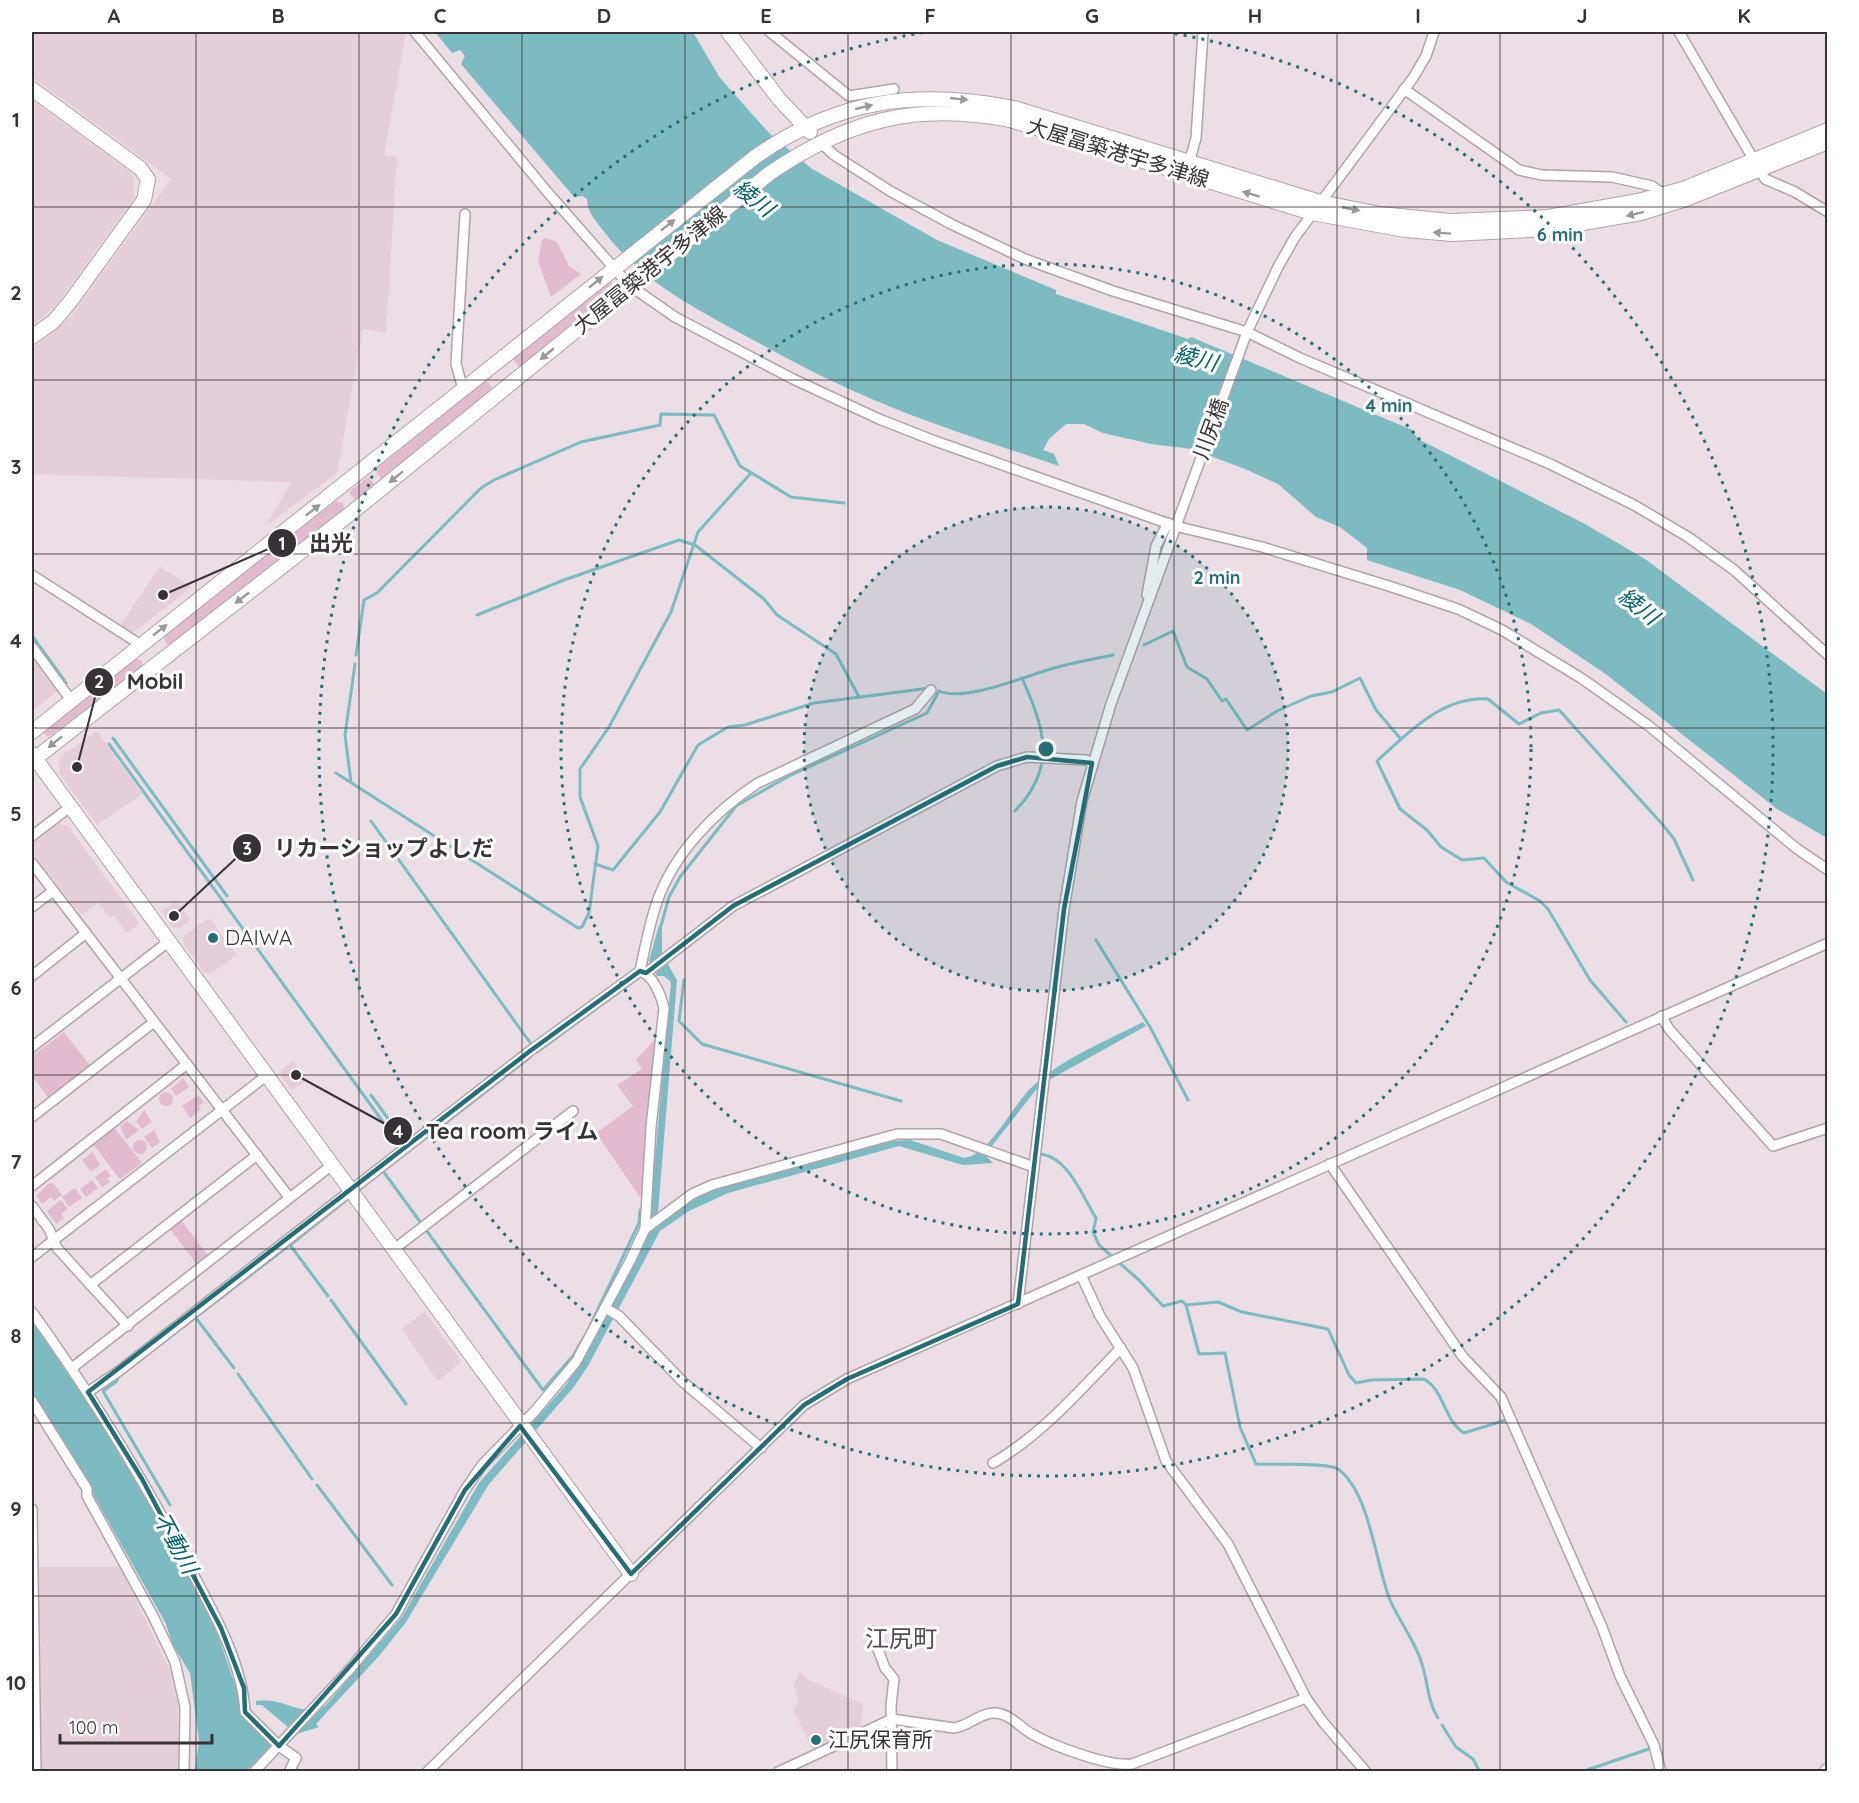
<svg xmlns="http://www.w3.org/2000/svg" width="1859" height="1803" viewBox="0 0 1859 1803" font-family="Quicksand,'Noto Sans JP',sans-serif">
  <rect width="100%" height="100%" fill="#ebdee4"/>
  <g fill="#e4cfd9">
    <path d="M32,32H406L384,155L397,157L386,333L363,329L337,473L266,526L291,482L32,474V349L71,316L171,179L32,77Z"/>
    <path d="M32,100L132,173L135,197L57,304L32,327Z"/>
    <path d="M160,567L192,587L131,634L122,628L121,624Z"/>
    <path d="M32,652L59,690L32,711Z"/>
    <path d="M97,731L142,794L97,825L59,773L60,757Z"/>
    <path d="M59,823L67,825L139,923L127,933L114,916L110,918L98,903L81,915L32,852V844Z"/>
    <path d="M176,901L190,920L179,929L173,928L161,911Z"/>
    <path d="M209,918L237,955L212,973H205L183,943L184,936Z"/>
    <path d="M293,1061L307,1080L292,1091L281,1076V1070Z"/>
    <path d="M425,1311L461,1362L438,1381L402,1329Z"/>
    <path d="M37,1567H120L169,1668L178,1704V1771H39Z"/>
    <path d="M800,1671L807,1679L863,1704L860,1729L813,1751L794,1711L798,1701L794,1684Z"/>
  </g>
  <g fill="#e3bbce">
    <path d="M546,238L557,242L569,266L581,274L551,297L538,261L542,240Z"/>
    <path d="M609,279L617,290L521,369L513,359Z"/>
    <path d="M486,380L494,390L382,480L375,470Z"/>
    <path d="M368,477L375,485L356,501L349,492Z"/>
    <path d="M336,501L343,503L344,511L172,644H167L164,639L165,634Z"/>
    <path d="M134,658L142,661V668L54,733L48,737L42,731Z"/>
    <path d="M64,1032L91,1067L49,1099L32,1076V1056Z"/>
    <path d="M656,1038L643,1196L640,1197L596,1133L633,1106L617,1085L642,1069L636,1060Z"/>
    <path d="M183,1078L189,1087L176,1096L171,1089Z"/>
    <circle cx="166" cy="1099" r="7"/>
    <path d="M198,1095L204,1103L199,1106L201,1109L190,1118L182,1106Z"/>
    <path d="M144,1110L152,1122L142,1129L136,1121Z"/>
    <path d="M127,1121L139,1130L126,1140L120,1126Z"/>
    <path d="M114,1127L142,1163L120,1179L93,1144Z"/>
    <path d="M154,1130L160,1142L152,1148L144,1137Z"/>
    <circle cx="140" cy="1147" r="7"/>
    <path d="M93,1152L100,1165L91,1172L82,1160Z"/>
    <path d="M106,1169L111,1176L107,1179L110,1182L102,1187L95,1177Z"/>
    <path d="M92,1180L98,1188L86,1197L80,1189Z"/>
    <path d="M53,1183L62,1195L54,1201L51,1197L42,1204L36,1196L48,1184Z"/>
    <path d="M75,1188L82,1198L69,1207L62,1197Z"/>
    <path d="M61,1200L68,1209L61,1214L64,1218L56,1224L47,1211Z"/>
    <path d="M181,1220L209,1257L198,1266L170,1229Z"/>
  </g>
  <g fill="#7bbbc1">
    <path d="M435,32H693L720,78L769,133L812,169L937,240L1056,290V294L1188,339L1191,337L1412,430L1418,439L1585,524L1645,559L1827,694V838L1777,809L1607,675L1531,624L1460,590L1367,560V548L1340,527L1316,517L1278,484L1245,469L1192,449L1151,444L1103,433L1084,424H1066L1049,439L1043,450L1054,454L1059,466C991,443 923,422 858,393C819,376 781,355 744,335C694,308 641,280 606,234C597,222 587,213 587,199L583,196L574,197L461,64L465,56L460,50L452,53Z"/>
    <path d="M32,633L68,683L65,685L32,639Z"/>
    <path d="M659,925H662V954L677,980L657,1224L692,1200L725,1185L893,1141L910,1140L964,1158C990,1155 1013,1104 1032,1087C1062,1058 1107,1041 1143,1022L1146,1026L1049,1080L1035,1091L985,1155L993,1163L963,1165L899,1146L728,1193L689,1211L660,1231L588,1366L573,1388L489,1484L406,1622L379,1656L316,1724L319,1727L296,1734L262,1705H256V1701C283,1696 304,1720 326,1705L402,1617L479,1483L565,1386L583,1360L648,1236L671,982L664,976H657L649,961Z"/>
    <path d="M32,1321L120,1450L215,1627L238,1693L241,1712L271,1746L246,1771H195L199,1741L190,1673L173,1645L165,1622L76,1464L32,1395Z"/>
  </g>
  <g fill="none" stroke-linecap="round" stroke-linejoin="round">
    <g stroke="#7bbbc1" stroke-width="3">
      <path d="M477,615L564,580L679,540L695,545L764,599L777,615L836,654L859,697"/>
      <path d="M1144,645L1173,631L1187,667L1207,679L1222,701L1226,699L1247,730L1277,711L1311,696L1332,692L1360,678L1376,710L1400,738"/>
      <path d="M356,655L364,600L377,593L481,488L494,480L581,442L660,425L661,414L714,415L740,466L791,497L844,503"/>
      <path d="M939,691C966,703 1029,674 1058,667C1076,662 1094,659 1113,655"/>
      <path d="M113,738L227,896"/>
      <path d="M109,744L399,1144"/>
      <path d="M336,773L578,928L582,927L589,913L598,846L580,797V769L609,727L671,612L698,532L751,473"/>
      <path d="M351,782L345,735L355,664"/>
      <path d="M1015,811C1058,766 1044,728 1022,678"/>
      <path d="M371,821L531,1044"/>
      <path d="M595,864L613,870L660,812L698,745L728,727L745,725L814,703L930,688"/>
      <path d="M661,926L669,897L680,877L736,806L789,776L927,713L939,691"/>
      <path d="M1096,940L1150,1027L1188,1100"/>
      <path d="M684,980L679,1021L702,1044L901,1101"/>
      <path d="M1626,1022L1590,980L1548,909L1540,901L1506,882L1484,858L1462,860L1441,847L1427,830L1400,809L1377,761C1408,733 1442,696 1488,699L1519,724L1541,713L1559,710L1663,825L1674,839L1693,880"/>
      <path d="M537,1052L638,978"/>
      <path d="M371,1095L405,1142"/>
      <path d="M426,1138L529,1058"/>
      <path d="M1041,1154C1068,1157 1083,1197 1096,1218L1093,1232L1099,1245L1139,1280L1163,1306L1182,1301L1186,1305L1218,1302L1242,1312L1328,1329L1349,1375L1356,1383L1371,1380L1424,1379C1445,1391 1444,1421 1464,1433L1506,1420"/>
      <path d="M385,1169L383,1171L543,1390L573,1356L584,1337"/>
      <path d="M360,1189L368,1182"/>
      <path d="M328,1296L290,1245L345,1201"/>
      <path d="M331,1300L406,1404"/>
      <path d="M1186,1305L1199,1354L1225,1353L1240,1427L1256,1464C1272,1465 1327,1462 1338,1469C1370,1492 1376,1566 1390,1600C1399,1621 1414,1639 1421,1661C1428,1680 1427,1701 1438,1718"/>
      <path d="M196,1318L234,1368"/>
      <path d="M590,1326L639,1223L640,1210"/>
      <path d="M136,1363L287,1247"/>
      <path d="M238,1374L312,1479"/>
      <path d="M118,1377L117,1381L103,1391L170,1505"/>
      <path d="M317,1485L392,1585"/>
      <path d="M1442,1725L1456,1747L1473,1759L1480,1772"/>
      <path d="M1581,1772L1649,1749"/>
    </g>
    <g stroke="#b0a3a9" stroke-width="12">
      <g id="street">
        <path d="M415,32L549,194L629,285L675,317L793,379L879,419L935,441L1175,526L1262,547L1392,587L1458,609L1502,630L1581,678L1649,726L1796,848L1828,870"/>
        <path d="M770,32L849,96L894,89"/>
        <path d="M1679,32L1765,179L1795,192L1828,212"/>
        <path d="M1404,89L1519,170L1542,175L1612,177L1652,186L1663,194"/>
        <path d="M820,142L834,155L890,191L951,224L1025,259L1113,291L1247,332L1300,358L1550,464L1634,505L1688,537L1734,570L1828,655"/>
        <path d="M1189,163L1196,138L1203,32"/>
        <path d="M463,389L456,364L465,214"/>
        <path d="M32,575L141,645"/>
        <path d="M1147,595L1156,546L1168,523"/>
        <path d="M32,647L71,700"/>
        <path d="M32,836L70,807"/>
        <path d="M32,863L289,1197"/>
        <path d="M32,907L53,891"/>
        <path d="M646,973L733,906L997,766L1027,757L1086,760L1092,763"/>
        <path d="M32,976L86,933"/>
        <path d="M1661,1016L1669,1029L1773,1146L1828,1128"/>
        <path d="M32,1047L168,942"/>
        <path d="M32,1117L154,1022"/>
        <path d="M1330,1164L1463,1357L1501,1397L1602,1627L1620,1676L1654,1745L1661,1772"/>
        <path d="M32,1186L187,1064"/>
        <path d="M32,1206L49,1229L57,1248L128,1326"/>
        <path d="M645,1229L692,1194L712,1185L897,1134H941L1034,1167"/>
        <path d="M393,1250L573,1111"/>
        <path d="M32,1257L266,1076"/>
        <path d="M1081,1275L1100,1316L1133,1368L1166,1461L1228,1544L1306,1698L1323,1722L1366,1772"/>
        <path d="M90,1285L257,1155"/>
        <path d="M1018,1304L1064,909L1082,801L1111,704L1247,332L1278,267L1295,237L1413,78L1426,56L1434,32"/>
        <path d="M605,1308L619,1316L683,1382L761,1448"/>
        <path d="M32,1312C91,1394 143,1478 190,1568C213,1612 242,1661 245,1712L279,1746L296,1758L289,1772"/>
        <path d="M72,1368L332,1165"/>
        <path d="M88,1392L119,1371L530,1051L640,971C645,948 649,925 657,902C674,853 715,811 758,783L915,709L931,690"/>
        <path d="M32,1401L87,1489V1496L153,1616L175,1662L185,1707L184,1772"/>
        <path d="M993,1463C1043,1434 1081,1389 1121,1348"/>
        <path d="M32,1509L36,1772"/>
        <path d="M871,1631L885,1668L894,1679L891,1706L892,1772"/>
        <path d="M254,1772L349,1670L396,1614L465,1490L482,1465L534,1412L576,1362L630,1261L645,1229L651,1127L664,1008C661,995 653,975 640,971"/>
        <path d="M427,1772L804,1405L847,1379L1828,943"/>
        <path d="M778,1772L892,1719L954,1728C970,1726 983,1709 1001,1714C1013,1717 1021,1728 1032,1734C1053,1746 1109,1767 1132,1764L1306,1698"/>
      </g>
    </g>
    <g stroke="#b0a3a9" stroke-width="16">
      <g id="secondary">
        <path d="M728,32L779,99L810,132"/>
        <path d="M32,89L140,168L148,179L144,200L70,302L54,321L32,337"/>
        <path d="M32,732L755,157C837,99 917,89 1014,108L1320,202L1380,214L1450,221L1548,217L1638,201L1683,189L1828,130"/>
        <path d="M32,754L631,1574"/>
        <path d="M32,761L355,510L770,173C848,120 916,102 1010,120L1312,213L1405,230L1452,234L1548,229L1641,213L1686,199L1828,142"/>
      </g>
    </g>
    <g stroke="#b0a3a9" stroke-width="18">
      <path id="primary" d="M1827,1772L1828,1771"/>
    </g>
    <use href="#street" stroke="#fff" stroke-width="9"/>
    <use href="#secondary" stroke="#fff" stroke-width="14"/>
    <use href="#primary" stroke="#fff" stroke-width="15"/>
  </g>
  <defs><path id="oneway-solid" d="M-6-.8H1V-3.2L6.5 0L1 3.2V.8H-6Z" transform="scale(1.5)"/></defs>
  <g fill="#9b989a">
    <use href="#oneway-solid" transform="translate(959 99) rotate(6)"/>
    <use href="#oneway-solid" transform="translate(864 107) rotate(-13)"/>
    <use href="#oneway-solid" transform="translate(1251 194) rotate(-163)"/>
    <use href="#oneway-solid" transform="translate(1351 209) rotate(11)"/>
    <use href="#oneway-solid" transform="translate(1635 214) rotate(166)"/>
    <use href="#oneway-solid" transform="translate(668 225) rotate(-38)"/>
    <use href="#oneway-solid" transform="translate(1442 233) rotate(-176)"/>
    <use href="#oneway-solid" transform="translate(596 282) rotate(-39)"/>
    <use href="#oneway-solid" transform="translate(547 354) rotate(140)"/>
    <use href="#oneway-solid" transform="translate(396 477) rotate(141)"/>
    <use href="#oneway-solid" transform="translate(313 510) rotate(-38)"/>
    <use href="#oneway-solid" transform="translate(242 598) rotate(142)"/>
    <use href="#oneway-solid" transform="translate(160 630) rotate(-38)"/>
    <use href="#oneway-solid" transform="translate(55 742) rotate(141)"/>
  </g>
  <path fill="none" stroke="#246f75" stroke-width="4.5" stroke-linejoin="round" d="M1027,757L1092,763L1064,909L1018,1304L847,1379L804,1405L631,1574L520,1426L465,1490L396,1614L279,1746L245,1712L244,1688L221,1628L142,1479L88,1392L530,1051L640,971L646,973L733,906L997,766Z"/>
  <path fill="none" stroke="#373235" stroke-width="1.5" stroke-opacity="0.55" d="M196,32V1772M359,32V1772M522,32V1772M685,32V1772M848,32V1772M1011,32V1772M1174,32V1772M1337,32V1772M1500,32V1772M1663,32V1772M32,207H1828M32,380H1828M32,554H1828M32,728H1828M32,902H1828M32,1075H1828M32,1249H1828M32,1423H1828M32,1596H1828"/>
  <circle cx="1046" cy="749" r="242" fill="#246f75" fill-opacity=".12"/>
  <g fill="none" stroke="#246f75" stroke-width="3" stroke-dasharray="3 6">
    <circle cx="1046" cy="749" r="242"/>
    <circle cx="1046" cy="749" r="485"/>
    <path d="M1166 32A727 727 0 1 1 926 32"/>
  </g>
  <g fill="#246f75" stroke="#fff" stroke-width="2">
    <circle cx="213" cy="938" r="6"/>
    <circle cx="816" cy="1740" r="6"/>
  </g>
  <g text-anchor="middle" stroke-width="6" stroke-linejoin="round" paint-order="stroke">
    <g font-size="21" fill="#373235" stroke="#fff">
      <text transform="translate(1118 153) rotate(17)" y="7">大屋冨築港宇多津線</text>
      <text transform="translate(650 270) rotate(-39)" y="7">大屋冨築港宇多津線</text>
      <text transform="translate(1211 429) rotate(-70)" y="7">川尻橋</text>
    </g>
    <g font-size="21" fill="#373235" stroke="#fff" text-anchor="start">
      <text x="225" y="945">DAIWA</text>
      <text x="828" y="1747">江尻保育所</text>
    </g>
    <g font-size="22" font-style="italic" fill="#006168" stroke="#fff">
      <text transform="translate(754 198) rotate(38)" y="8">綾川</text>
      <text transform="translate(1196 358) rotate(14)" y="8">綾川</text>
      <text transform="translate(1639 606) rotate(38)" y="8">綾川</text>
      <text transform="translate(176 1543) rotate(61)" y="8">不動川</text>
    </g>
    <g font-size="24" fill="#554a4f" stroke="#fff">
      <text x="901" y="1647">江尻町</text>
    </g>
  </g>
  <circle cx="1046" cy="749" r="9" fill="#246f75" stroke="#fff" stroke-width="3"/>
  <g font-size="18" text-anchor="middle" font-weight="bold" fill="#246f75" stroke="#fff" stroke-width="6" stroke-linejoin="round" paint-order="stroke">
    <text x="1560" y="241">6 min</text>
    <text x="1389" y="412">4 min</text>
    <text x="1217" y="584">2 min</text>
  </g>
  <path fill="none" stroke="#373235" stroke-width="2" d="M163 595L282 543M77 767L99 682M174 916L247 848M296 1075L398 1131"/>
  <g fill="#373235" stroke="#fff" stroke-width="2">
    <circle cx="163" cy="595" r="6"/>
    <circle cx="77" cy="767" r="6"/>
    <circle cx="174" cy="916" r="6"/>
    <circle cx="296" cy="1075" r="6"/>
    <circle cx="282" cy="543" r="15"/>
    <circle cx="99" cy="682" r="15"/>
    <circle cx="247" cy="848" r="15"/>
    <circle cx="398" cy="1131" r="15"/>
  </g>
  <g font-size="18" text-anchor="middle" font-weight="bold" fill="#fff">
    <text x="282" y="550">1</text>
    <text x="99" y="688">2</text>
    <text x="247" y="855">3</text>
    <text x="398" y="1138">4</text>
  </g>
  <g font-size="22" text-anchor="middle" font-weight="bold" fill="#373235" stroke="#fff" stroke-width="6" stroke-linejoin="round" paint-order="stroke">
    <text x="331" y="551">出光</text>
    <text x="155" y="689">Mobil</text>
    <text x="384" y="856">リカーショップよしだ</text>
    <text x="512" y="1139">Tea room ライム</text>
  </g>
  <rect width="1859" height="1803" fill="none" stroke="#ffffff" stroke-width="66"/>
  <path d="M60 1734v9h152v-9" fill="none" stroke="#373235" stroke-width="3"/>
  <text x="69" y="1734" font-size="18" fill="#373235" stroke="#ffffff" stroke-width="4.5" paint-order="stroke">100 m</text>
  <rect x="33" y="33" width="1793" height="1737" fill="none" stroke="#373235" stroke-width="2"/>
  <g font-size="20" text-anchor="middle" font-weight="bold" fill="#373235">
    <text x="114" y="23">A</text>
    <text x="278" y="23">B</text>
    <text x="440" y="23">C</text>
    <text x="604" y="23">D</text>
    <text x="766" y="23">E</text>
    <text x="930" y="23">F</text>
    <text x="1092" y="23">G</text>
    <text x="1255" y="23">H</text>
    <text x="1418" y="23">I</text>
    <text x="1582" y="23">J</text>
    <text x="1744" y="23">K</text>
    <text x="16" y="127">1</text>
    <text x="16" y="300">2</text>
    <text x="16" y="474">3</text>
    <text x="16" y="648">4</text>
    <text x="16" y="821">5</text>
    <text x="16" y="995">6</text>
    <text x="16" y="1169">7</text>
    <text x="16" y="1343">8</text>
    <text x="16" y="1516">9</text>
    <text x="16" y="1690">10</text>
  </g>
</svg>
